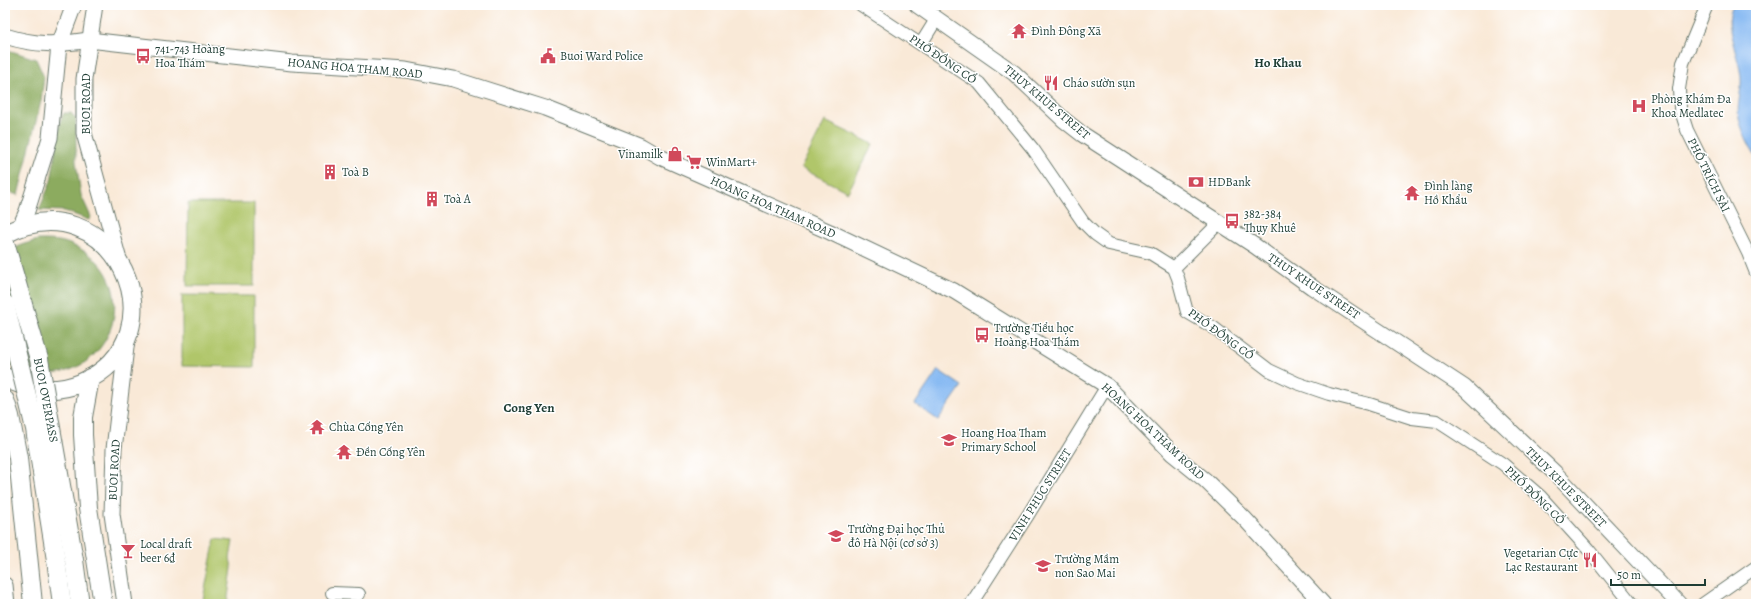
<svg xmlns="http://www.w3.org/2000/svg" width="1761" height="609" viewBox="0 0 1761 609" font-family="Alegreya,serif">
  <rect width="100%" height="100%" fill="#fff"/>
  <filter id="ink" filterUnits="userSpaceOnUse"><feTurbulence type="fractalNoise" baseFrequency=".025" numOctaves="2"/><feDisplacementMap in="SourceGraphic" scale="8" xChannelSelector="R" yChannelSelector="G"/><feConvolveMatrix kernelMatrix="1 2 1 2 8 2 1 2 1" color-interpolation-filters="sRGB"/></filter>
  <filter id="wash" filterUnits="userSpaceOnUse"><feTurbulence type="fractalNoise" baseFrequency=".012" numOctaves="4" result="noise"/><feDisplacementMap in="SourceGraphic" scale="16" xChannelSelector="R" yChannelSelector="G"/><feGaussianBlur stdDeviation="0.9" result="paint"/><feColorMatrix in="noise" values="0 0 0 0 0 0 0 0 0 0 0 0 0 0 0 0 0 1.4 0 .05"/><feComposite in="paint" operator="in"/></filter>
  <g filter="url(#wash)">
    <rect width="100%" height="100%" fill="#f9e9d7"/>
    <g fill="#b0c66a" stroke="#68824f">
      <path d="M825,121L873,144L848,192L801,168Z"/>
      <path d="M188,203H254V286H187Z"/>
      <path d="M182,295L254,296V367L182,366Z"/>
      <path d="M215,539L233,541L230,558L232,568L227,604H202Z"/>
    </g>
    <g fill="#8cab5e" stroke="#567449">
      <path d="M5,49L36,59L44,77L41,101L18,195L5,191V170L9,164V154L5,140Z"/>
      <path d="M64,113H71L76,118V162L81,195L91,217L89,220L65,211L39,210L51,181L61,119Z"/>
      <path d="M38,240C51,240 63,240 74,246C142,274 119,372 48,374C33,375 16,370 5,360V254L21,245Z"/>
    </g>
    <g fill="#84b8f2" stroke="#527a93">
      <path d="M1733,5H1756V158C1750,145 1742,133 1739,118C1736,106 1742,91 1741,78C1740,58 1722,25 1733,5Z"/>
      <path d="M938,370L962,386L938,420L915,404Z"/>
    </g>
  </g>
  <g filter="url(#ink)">
    <g fill="none" stroke-linecap="round" stroke-linejoin="round">
      <g stroke="#6b796d" stroke-width="14">
        <g id="minor">
          <path d="M861,5L979,83L1033,149L1083,222L1095,234L1109,244L1150,253L1174,268L1178,278L1187,312L1214,328L1269,370L1297,383L1329,394L1369,404L1412,418L1437,421L1503,464L1540,496L1588,549L1632,604"/>
          <path d="M1707,5L1683,63L1679,89L1680,108L1687,130L1748,253L1756,273"/>
          <path d="M921,44L937,18"/>
          <path d="M1174,268L1219,223"/>
          <path d="M332,593L359,594"/>
          <path d="M971,604L1028,515L1107,386"/>
          <path d="M1703,604L1756,567"/>
        </g>
      </g>
      <g stroke="#6b796d" stroke-width="17">
        <g id="major">
          <path d="M95,5L84,79V133L119,260"/>
          <path d="M917,5L1014,73L1064,120L1082,134L1255,246L1312,287L1464,387L1555,473L1679,604"/>
          <path d="M5,36C37,46 57,45 89,40L292,63L406,70L453,79L545,108L641,146L660,157L830,232L954,291L1107,386L1173,454L1205,480L1244,518L1323,604"/>
          <path d="M20,227L27,211L50,138L59,45L74,5"/>
          <path d="M5,585L7,604"/>
          <path d="M125,604L112,514L114,449L127,339"/>
        </g>
      </g>
      <g stroke="#6b796d" stroke-width="20">
        <g id="highway">
          <path d="M5,234C113,178 187,336 81,383C56,393 28,391 5,377"/>
          <path d="M90,378L83,417V435L88,508L103,604"/>
          <path d="M5,400L10,416L18,458L33,604"/>
          <path d="M56,560L62,604"/>
          <path d="M74,560L80,604"/>
        </g>
      </g>
      <use href="#minor" stroke="#fff" stroke-width="12"/>
      <use href="#major" stroke="#fff" stroke-width="15"/>
      <use href="#highway" stroke="#fff" stroke-width="18"/>
      <g stroke="#6b796d" stroke-width="20" stroke-linecap="butt">
        <g id="highway-bridge">
          <path d="M5,243L39,359L74,560"/>
          <path d="M5,304L35,429L56,560"/>
        </g>
      </g>
      <use href="#highway-bridge" stroke="#fff" stroke-width="18"/>
    </g>
  </g>
  <defs>
    <g id="temple-bare" transform="scale(1.2)"><path d="M0-6L5-2H3V0L6.5 2.5H4V6H1.5V3h-3V6H-4V2.5H-6.5L-3 0V-2H-5Z" fill="#d1495b" stroke="#fff" stroke-width="2.5" paint-order="stroke"/></g>
    <g id="bus-bare" transform="scale(1.2)"><path d="M-5-6H5V4H4V6H2V4H-2V6H-4V4H-5ZM-3.5-4V0h7V-4ZM-3.5 1.2v1.5H-2V1.2ZM2 1.2v1.5H3.5V1.2Z" fill="#d1495b" stroke="#fff" stroke-width="2.5" paint-order="stroke"/></g>
    <g id="civic-bare" transform="scale(1.2)"><path d="M-.6-6.5H3V-4.5H.6V-3L4-1V1h2V6H-6V1h2V-1L-.6-3ZM-1.2 2.5V6h2.4V2.5Z" fill="#d1495b" stroke="#fff" stroke-width="2.5" paint-order="stroke"/></g>
    <g id="restaurant-bare" transform="scale(1.2)"><path d="M-5-6h1v4h1v-4h1v4h1v-4h1v5L-1.5 .5V6h-2V.5L-5-1ZM5-6V6H3V1.5H1.5Q1.5-4 5-6Z" fill="#d1495b" stroke="#fff" stroke-width="2.5" paint-order="stroke"/></g>
    <g id="hospital-bare" transform="scale(1.2)"><path d="M-5-5h3v3.5h4V-5h3V5h-3V1.5h-4V5h-3Z" fill="#d1495b" stroke="#fff" stroke-width="2.5" paint-order="stroke"/></g>
    <g id="shop-bare" transform="scale(1.2)"><path d="M-5-2.5h2.3a2.7 3.5 0 0 1 5.4 0H5L5.5 6h-11ZM-1.5-2.5h3a1.5 2.3 0 0 0-3 0Z" fill="#d1495b" stroke="#fff" stroke-width="2.5" paint-order="stroke"/></g>
    <g id="supermarket-bare" transform="scale(1.2)"><path d="M-6-5.5h2.5l.6 2H6L4.5 2H-2.5L-4.4-4H-6ZM-1.5 3.2a1.3 1.3 0 1 0 .1 0ZM3 3.2a1.3 1.3 0 1 0 .1 0Z" fill="#d1495b" stroke="#fff" stroke-width="2.5" paint-order="stroke"/></g>
    <g id="building-bare" transform="scale(1.2)"><path d="M-4-6H4V6H1V3H-1V6H-4ZM-2.5-4.3h1.7v1.8h-1.7ZM.8-4.3h1.7v1.8H.8ZM-2.5-1h1.7V.8h-1.7ZM.8-1h1.7V.8H.8Z" fill="#d1495b" stroke="#fff" stroke-width="2.5" paint-order="stroke"/></g>
    <g id="bank-bare" transform="scale(1.2)"><path d="M-6-4H6V4H-6ZM0-2.3a2.3 2.3 0 1 0 0 4.6a2.3 2.3 0 1 0 0-4.6Z" fill="#d1495b" stroke="#fff" stroke-width="2.5" paint-order="stroke"/></g>
    <g id="school-bare" transform="scale(1.2)"><path d="M0-5L7-2L0 1L-7-2ZM-4 1L0 2.5L4 1V4Q0 6-4 4Z" fill="#d1495b" stroke="#fff" stroke-width="2.5" paint-order="stroke"/></g>
    <g id="university-bare" transform="scale(1.2)"><path d="M0-5L7-2L0 1L-7-2ZM-4 1L0 2.5L4 1V4Q0 6-4 4Z" fill="#d1495b" stroke="#fff" stroke-width="2.5" paint-order="stroke"/></g>
    <g id="bar-bare" transform="scale(1.2)"><path d="M-6-5H6L.8 .8V4.5H3.5V6h-7V4.5H-.8V.8Z" fill="#d1495b" stroke="#fff" stroke-width="2.5" paint-order="stroke"/></g>
  </defs>
  <g fill-rule="evenodd">
    <use href="#temple-bare" x="1019" y="31"/>
    <use href="#bus-bare" x="143" y="56"/>
    <use href="#civic-bare" x="548" y="56"/>
    <use href="#restaurant-bare" x="1051" y="83"/>
    <use href="#hospital-bare" x="1639" y="106"/>
    <use href="#shop-bare" x="675" y="154"/>
    <use href="#supermarket-bare" x="694" y="162"/>
    <use href="#building-bare" x="330" y="172"/>
    <use href="#bank-bare" x="1196" y="182"/>
    <use href="#temple-bare" x="1412" y="193"/>
    <use href="#building-bare" x="432" y="199"/>
    <use href="#bus-bare" x="1232" y="221"/>
    <use href="#bus-bare" x="982" y="335"/>
    <use href="#temple-bare" x="317" y="427"/>
    <use href="#school-bare" x="949" y="440"/>
    <use href="#temple-bare" x="344" y="452"/>
    <use href="#university-bare" x="836" y="536"/>
    <use href="#bar-bare" x="128" y="551"/>
    <use href="#restaurant-bare" x="1590" y="560"/>
    <use href="#school-bare" x="1043" y="566"/>
  </g>
  <g text-anchor="middle" stroke-width="3" stroke-linejoin="round" paint-order="stroke">
    <g font-size="12" fill="#1f3d34" stroke="#fff" text-anchor="start">
      <text x="1031" y="35">Đình Đông Xã</text>
      <text x="155" y="53">741-743 Hoàng<tspan x="155" dy="14">Hoa Thám</tspan></text>
      <text x="560" y="60">Buoi Ward Police</text>
      <text x="1063" y="87">Cháo sườn sụn</text>
      <text x="1651" y="103">Phòng Khám Đa<tspan x="1651" dy="14">Khoa Medlatec</tspan></text>
      <text x="663" y="158" text-anchor="end">Vinamilk</text>
      <text x="706" y="166">WinMart+</text>
      <text x="342" y="176">Toà B</text>
      <text x="1208" y="186">HDBank</text>
      <text x="1424" y="190">Đình làng<tspan x="1424" dy="14">Hồ Khẩu</tspan></text>
      <text x="444" y="203">Toà A</text>
      <text x="1244" y="218">382-384<tspan x="1244" dy="14">Thụy Khuê</tspan></text>
      <text x="994" y="332">Trường Tiểu học<tspan x="994" dy="14">Hoàng Hoa Thám</tspan></text>
      <text x="329" y="431">Chùa Cống Yên</text>
      <text x="961" y="437">Hoang Hoa Tham<tspan x="961" dy="14">Primary School</tspan></text>
      <text x="356" y="456">Đền Cống Yên</text>
      <text x="848" y="533">Trường Đại học Thủ<tspan x="848" dy="14">đô Hà Nội (cơ sở 3)</tspan></text>
      <text x="140" y="548">Local draft<tspan x="140" dy="14">beer 6₫</tspan></text>
      <text x="1578" y="557" text-anchor="end">Vegetarian Cực<tspan x="1578" dy="14">Lạc Restaurant</tspan></text>
      <text x="1055" y="563">Trường Mầm<tspan x="1055" dy="14">non Sao Mai</tspan></text>
    </g>
    <g font-size="12" fill="#1f3d34" stroke="#fff">
      <text transform="translate(943 59) rotate(34)" y="4">PHỐ ĐỒNG CỔ</text>
      <text transform="translate(355 68) rotate(5)" y="4">HOANG HOA THAM ROAD</text>
      <text transform="translate(1047 102) rotate(40)" y="4">THUY KHUE STREET</text>
      <text transform="translate(86 104) rotate(-90)" y="4">BUOI ROAD</text>
      <text transform="translate(1709 175) rotate(64)" y="4">PHỐ TRÍCH SÀI</text>
      <text transform="translate(773 207) rotate(24)" y="4">HOANG HOA THAM ROAD</text>
      <text transform="translate(1314 286) rotate(34)" y="4">THUY KHUE STREET</text>
      <text transform="translate(1221 334) rotate(36)" y="4">PHỐ ĐỒNG CỔ</text>
      <text transform="translate(46 400) rotate(79)" y="4">BUOI OVERPASS</text>
      <text transform="translate(1153 431) rotate(43)" y="4">HOANG HOA THAM ROAD</text>
      <text transform="translate(114 470) rotate(-87)" y="4">BUOI ROAD</text>
      <text transform="translate(1566 487) rotate(45)" y="4">THUY KHUE STREET</text>
      <text transform="translate(1040 495) rotate(-58)" y="4">VINH PHUC STREET</text>
      <text transform="translate(1535 495) rotate(44)" y="4">PHỐ ĐỒNG CỔ</text>
    </g>
    <g font-size="13" font-weight="bold" fill="#1f3d34" stroke="#fff">
      <text x="1278" y="67">Ho Khau</text>
      <text x="529" y="412">Cong Yen</text>
    </g>
  </g>
  <rect width="1761" height="609" fill="none" stroke="#fff" stroke-width="20"/>
  <path d="M1611 579v6h94v-6" fill="none" stroke="#1f3d34" stroke-width="2"/>
  <text x="1617" y="579" font-size="12" fill="#1f3d34" stroke="#ffffff" stroke-width="3" paint-order="stroke">50 m</text>
</svg>
